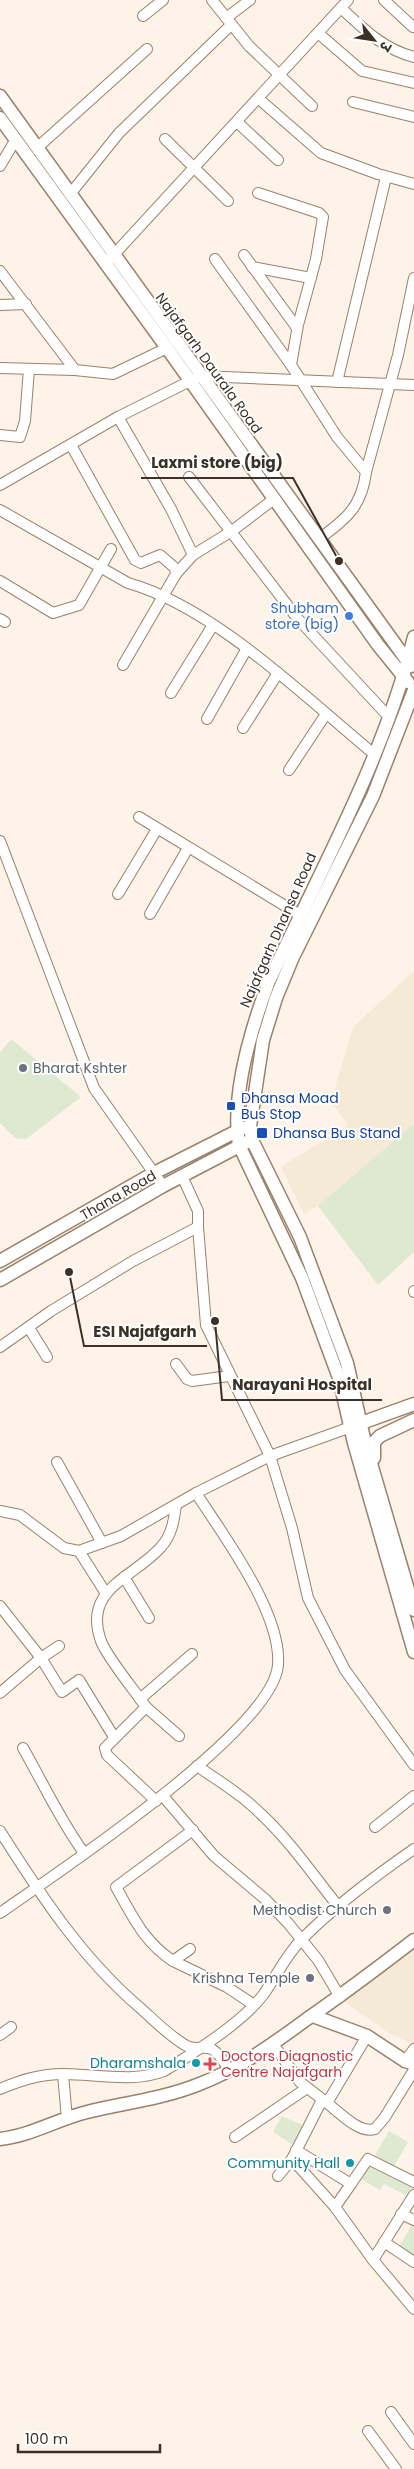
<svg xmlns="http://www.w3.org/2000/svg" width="414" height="2469" viewBox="0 0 414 2469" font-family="Poppins,'Noto Sans Devanagari',sans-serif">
  <rect width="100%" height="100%" fill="#fef3e8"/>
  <g fill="#f4ead5">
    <path d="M414,971V1124L318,1206L304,1214L281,1167L348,1125L331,1102L353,1027Z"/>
    <path d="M414,1947V2045L389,2033L342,2000Z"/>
  </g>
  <g fill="#dde9d0">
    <path d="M11,1039L81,1097L26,1139L15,1138L0,1123V1053Z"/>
    <path d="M414,1124V1252L378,1285L318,1206Z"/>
    <path d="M282,2116L305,2126L295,2146L273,2132Z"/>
    <path d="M389,2131L408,2142L393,2168L374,2157Z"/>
    <path d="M369,2164L414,2186L411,2198L384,2184L380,2190L359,2178Z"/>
    <path d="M414,2222V2256L399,2246Z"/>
  </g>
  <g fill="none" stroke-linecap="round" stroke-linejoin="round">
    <g stroke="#9a8169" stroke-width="12">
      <g id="minor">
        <path d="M212,0L249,46L312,106"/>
        <path d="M384,0L413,27"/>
        <path d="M341,8C364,29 383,49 414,57"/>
        <path d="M143,16L163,0"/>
        <path d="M226,18L250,0"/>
        <path d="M318,33L362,71L414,83"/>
        <path d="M259,99L321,153L378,174L414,184"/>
        <path d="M353,102L414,117"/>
        <path d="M237,122L278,160"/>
        <path d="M165,139L228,201"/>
        <path d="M38,147L147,49"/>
        <path d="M0,166L16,139"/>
        <path d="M71,193L119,133L231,25"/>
        <path d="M258,193L319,213L323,217L316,259L298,325L291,365L337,437L366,472C362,507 345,520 319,539"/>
        <path d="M244,255L297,328"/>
        <path d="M215,259L291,365"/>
        <path d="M109,260L348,0"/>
        <path d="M252,267L311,278"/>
        <path d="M0,271L75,370"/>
        <path d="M0,305L26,304"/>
        <path d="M0,368L75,370L113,374L167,348"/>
        <path d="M337,382L386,177"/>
        <path d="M118,417L171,509L193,555"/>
        <path d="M0,435L20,437L25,421L29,369"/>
        <path d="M71,445L135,560L141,563L160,555L175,568L176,574L123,665"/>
        <path d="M366,472L398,355L414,278"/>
        <path d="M189,477L298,619L388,716"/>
        <path d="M0,485L118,417L200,376L414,385"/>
        <path d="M0,510L128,583C214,607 306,698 375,755"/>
        <path d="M176,574L193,555L232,531L274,499"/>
        <path d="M0,581L53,613L79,605L111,549"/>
        <path d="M0,619L5,622"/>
        <path d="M171,693L213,625"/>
        <path d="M207,719L246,650"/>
        <path d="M243,728L278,673"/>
        <path d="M289,770L326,714"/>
        <path d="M139,817L300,915"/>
        <path d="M0,841L94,1088L163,1186"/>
        <path d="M118,894L157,829"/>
        <path d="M150,914L188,848"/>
        <path d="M182,1176L198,1211V1227L206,1325L270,1456L292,1528L308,1598L345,1670L414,1765"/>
        <path d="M414,1291V1292"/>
        <path d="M29,1328L47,1357"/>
        <path d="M0,1347L51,1311L133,1261L198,1227"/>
        <path d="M176,1364L187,1379L192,1381L229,1376"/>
        <path d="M57,1462L102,1543"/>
        <path d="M0,1511L20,1515L64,1548L79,1551L121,1536L196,1493L270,1456L351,1427"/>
        <path d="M79,1551L105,1592"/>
        <path d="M124,1577L149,1618"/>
        <path d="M0,1606L41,1658L59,1646"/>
        <path d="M0,1693L41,1658L62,1692L79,1680L114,1737"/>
        <path d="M140,1699L192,1654"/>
        <path d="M146,1707L179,1736"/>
        <path d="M23,1748C43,1783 60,1820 84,1853"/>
        <path d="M197,1766C219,1781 242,1795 261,1814C290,1841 313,1875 338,1906"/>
        <path d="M163,1796L214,1856L265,1899L288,1923L318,1960L340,1997"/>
        <path d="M156,1801L107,1755L105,1748L146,1707C135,1691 106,1656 101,1641C82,1588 134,1578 161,1547C172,1535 174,1520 176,1505"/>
        <path d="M375,1827L414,1796"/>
        <path d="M0,1831C40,1894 81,1957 138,2006C153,2019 168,2035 185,2045C196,2052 205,2044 213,2050C220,2054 225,2064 230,2070"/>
        <path d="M0,1913C57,1873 273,1730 278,1665C282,1613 223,1535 196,1493"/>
        <path d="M190,1949L173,1961C144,1942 133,1917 116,1887L193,1830"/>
        <path d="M173,1961L227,1987L254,2005"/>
        <path d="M0,2035L11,2027"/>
        <path d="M273,2044L300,2082L327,2103L367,2036"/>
        <path d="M405,2061L414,2049"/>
        <path d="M63,2074L67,2119"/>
        <path d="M0,2089C21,2080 40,2074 64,2074C95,2074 134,2083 164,2071C194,2053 242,2023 263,1995C277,1976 285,1956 302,1939C336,1905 375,1876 414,1849"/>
        <path d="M327,2103C339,2112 359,2134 375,2129L385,2117L414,2070"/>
        <path d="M235,2137L307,2088"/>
        <path d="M296,2150L351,2184L335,2207"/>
        <path d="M292,2159L335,2207L373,2260L414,2309"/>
        <path d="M278,2176L292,2159L322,2100"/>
        <path d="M351,2184L368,2159L414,2182"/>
        <path d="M401,2214L414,2220"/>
        <path d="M384,2242L414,2262"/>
        <path d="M373,2260L414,2195"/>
        <path d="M391,2412L414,2444"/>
        <path d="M368,2431L396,2469"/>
      </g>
    </g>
    <g stroke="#9a8169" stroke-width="15">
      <g id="major">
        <path d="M0,96L411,666"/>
        <path d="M0,118L167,348L378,645L408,682"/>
        <path d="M414,637C384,757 321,870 269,981C251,1029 231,1094 239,1145L302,1278L339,1378L354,1443L414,1652"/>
        <path d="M414,690L373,796L293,957L276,998L263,1040L250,1126L252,1140L300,1237L347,1363L365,1443L414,1610"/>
        <path d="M0,1261L154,1173L243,1128"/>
        <path d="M0,1280L163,1186L247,1142"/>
        <path d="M353,1426L414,1404"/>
        <path d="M374,1458V1442L380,1436L414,1420"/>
        <path d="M313,2016L367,2036L405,2061L414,2064"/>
        <path d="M0,2139C30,2136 58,2119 87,2112C124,2103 161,2099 197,2085C237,2070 273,2044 307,2019C343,1994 379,1967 414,1940"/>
      </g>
    </g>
    <use href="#minor" stroke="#fff" stroke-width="10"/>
    <use href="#major" stroke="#fff" stroke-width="12"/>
  </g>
  <circle fill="#3f7fe0" stroke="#fff" stroke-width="2" cx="349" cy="616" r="5"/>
  <g fill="#6b7280" stroke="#fff" stroke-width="2">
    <circle cx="23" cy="1068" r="5"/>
    <circle cx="387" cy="1910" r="5"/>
    <circle cx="310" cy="1978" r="5"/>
  </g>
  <g fill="#1a4fb4" stroke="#fff" stroke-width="2">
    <rect x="226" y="1101" width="10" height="10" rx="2.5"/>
    <rect x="256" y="1127" width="12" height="12" rx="2.5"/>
  </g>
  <g fill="#0f9aa8" stroke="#fff" stroke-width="2">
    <circle cx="196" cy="2063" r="5"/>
    <circle cx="350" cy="2163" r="5"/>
  </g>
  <path fill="#e0444e" stroke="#fff" stroke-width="2" d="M207.5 2056.5h5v5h5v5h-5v5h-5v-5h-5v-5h5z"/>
  <g text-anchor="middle" stroke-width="4" stroke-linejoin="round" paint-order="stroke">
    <g font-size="14" fill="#3b3127" stroke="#fff">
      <text transform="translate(209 363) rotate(54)" y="5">Najafgarh Daurala Road</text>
      <text transform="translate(278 930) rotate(-66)" y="5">Najafgarh Dhansa Road</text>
      <text transform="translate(118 1195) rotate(-30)" y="5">Thana Road</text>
    </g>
    <g font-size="14" fill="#366cbe" stroke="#fff" text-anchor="end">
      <text x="339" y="613">Shubham<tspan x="339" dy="16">store (big)</tspan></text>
    </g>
    <g font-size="14" fill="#5b616d" stroke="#fff" text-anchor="end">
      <text x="33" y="1073" text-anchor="start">Bharat Kshter</text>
      <text x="377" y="1915">Methodist Church</text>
      <text x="300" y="1983">Krishna Temple</text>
    </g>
    <g font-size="14" fill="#164399" stroke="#fff" text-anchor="start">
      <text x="241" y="1103">Dhansa Moad<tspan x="241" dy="16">Bus Stop</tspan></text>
      <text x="273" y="1138">Dhansa Bus Stand</text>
    </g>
    <g font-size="14" fill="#be3a42" stroke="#fff" text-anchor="start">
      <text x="221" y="2061">Doctors Diagnostic<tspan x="221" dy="16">Centre Najafgarh</tspan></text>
    </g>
    <g font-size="14" fill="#0d838f" stroke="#fff" text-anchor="end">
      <text x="186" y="2068">Dharamshala</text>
      <text x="340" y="2168">Community Hall</text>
    </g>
  </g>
  <path fill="none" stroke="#3b3127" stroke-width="2" d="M339 561L293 478H141M69 1272L84 1346H207M215 1321L222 1400H382"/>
  <g fill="#3b3127" stroke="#fff" stroke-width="2">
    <circle cx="339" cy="561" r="5"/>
    <circle cx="69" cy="1272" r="5"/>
    <circle cx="215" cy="1321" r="5"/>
  </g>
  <g font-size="15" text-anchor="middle" font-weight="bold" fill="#3b3127" stroke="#fff" stroke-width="4" stroke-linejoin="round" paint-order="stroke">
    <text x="217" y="468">Laxmi store (big)</text>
    <text x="145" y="1337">ESI Najafgarh</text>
    <text x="302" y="1390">Narayani Hospital</text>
  </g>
  <g transform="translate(374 40) rotate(120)" stroke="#ffffff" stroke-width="4" paint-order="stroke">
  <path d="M0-4L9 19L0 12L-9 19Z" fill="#3b3127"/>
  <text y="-8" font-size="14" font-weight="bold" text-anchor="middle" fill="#3b3127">उ</text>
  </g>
  <path d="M18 2444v8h142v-8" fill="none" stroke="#3b3127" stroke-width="2.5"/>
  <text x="25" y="2444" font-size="15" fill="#3b3127" stroke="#ffffff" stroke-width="4" paint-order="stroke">100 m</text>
</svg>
